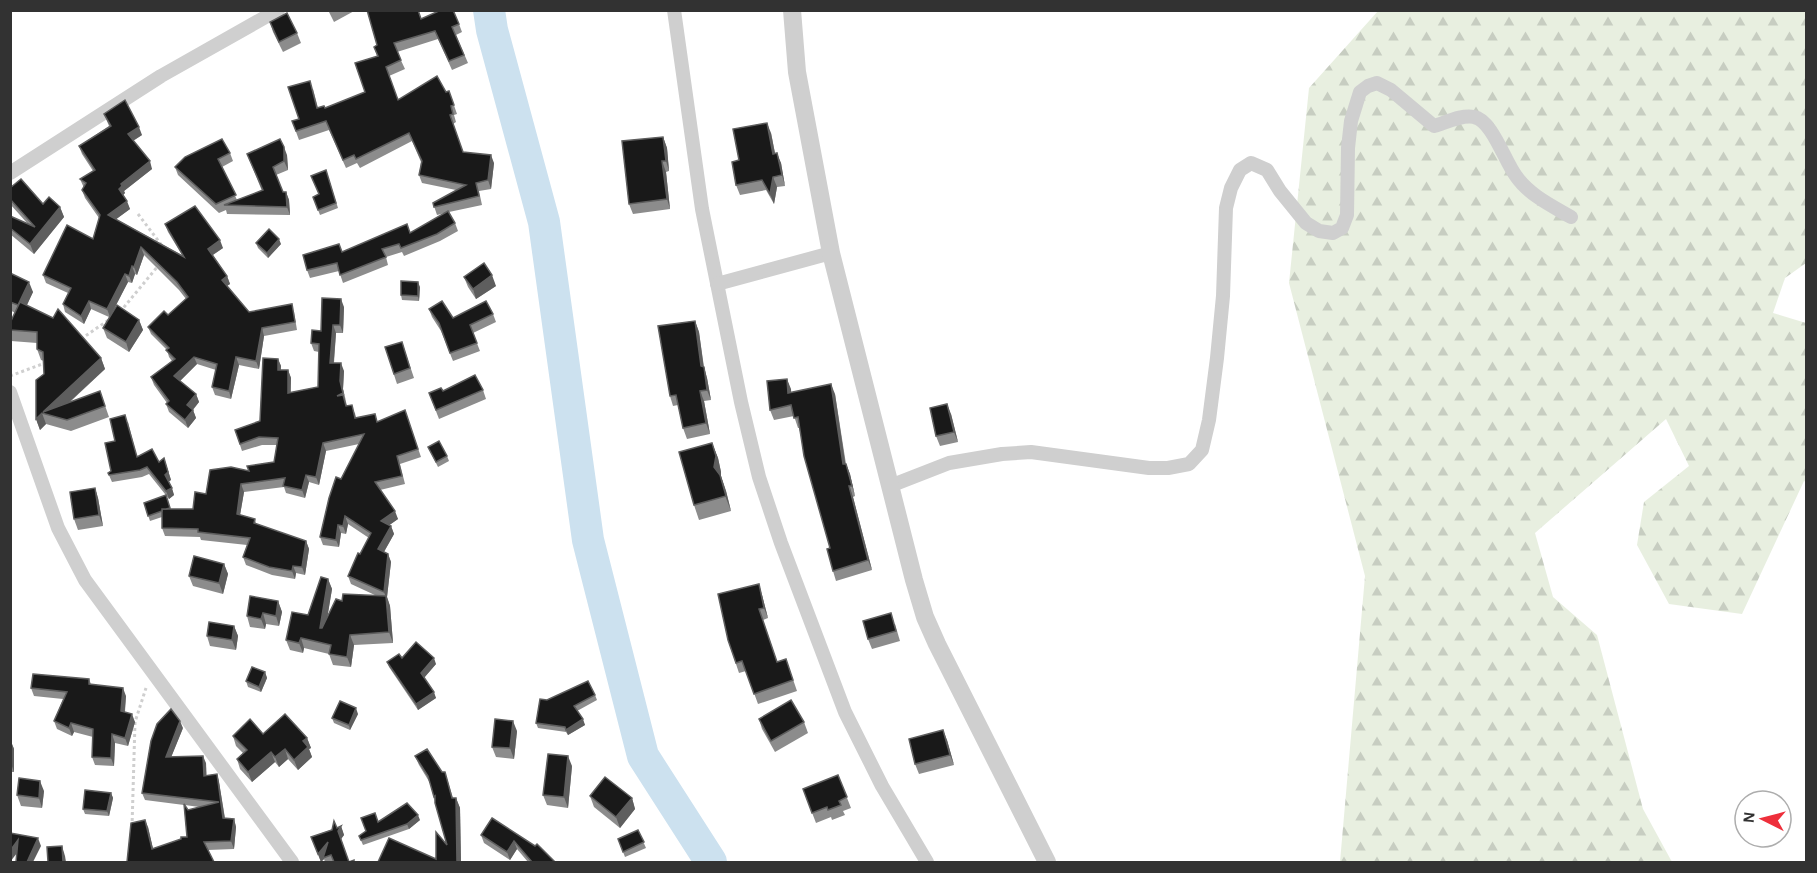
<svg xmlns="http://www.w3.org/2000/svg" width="1817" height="873" viewBox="0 0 1817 873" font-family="'Alegreya Sans',sans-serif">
  <defs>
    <pattern id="forest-firs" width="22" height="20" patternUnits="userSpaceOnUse" patternTransform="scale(1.5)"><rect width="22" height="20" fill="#e8efe0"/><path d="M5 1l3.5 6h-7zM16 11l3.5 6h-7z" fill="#c7cdc1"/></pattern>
  </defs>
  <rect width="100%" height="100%" fill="#fff"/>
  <path fill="url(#forest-firs)" d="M1378,11H1806V263L1785,278L1773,313L1806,323V482L1804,481L1742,614L1669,604L1637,545L1644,502L1689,466L1666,419L1535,533L1553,597L1597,635L1643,809L1672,862H1340L1365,576L1289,283L1309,88Z"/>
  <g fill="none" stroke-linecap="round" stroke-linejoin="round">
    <path stroke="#cce1ef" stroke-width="32" d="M489,10L492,30L544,222L588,540L643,756L711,862"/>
    <g stroke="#cfcfcf" stroke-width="3" stroke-dasharray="3 3" stroke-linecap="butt">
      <path d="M138,214L163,247"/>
      <path d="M120,312L158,266"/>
      <path d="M81,339L110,319"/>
      <path d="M10,376L45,363"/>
      <path d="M132,827L135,722L146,688"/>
    </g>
    <g stroke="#cfcfcf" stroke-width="14">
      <path d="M674,10L702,209L741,402L759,477L781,543L845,712L882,786L927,862"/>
      <path d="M10,173L161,76L278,10"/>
      <path d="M717,284L831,253"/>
      <path d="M10,392L58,528L85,580L292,862"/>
      <path d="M890,486L949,463L1002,454L1031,452L1149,468H1168L1189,464L1202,450L1209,420L1217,358L1223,296L1226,208L1231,188L1240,170L1251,163L1267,170L1280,191L1306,223L1319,231L1333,233L1342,228L1347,215L1348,148L1351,121L1360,92L1368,86L1377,83L1391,90L1434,126C1445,123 1462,114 1474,117C1492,120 1505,162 1516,176C1529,195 1552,206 1571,217"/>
    </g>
    <path stroke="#cfcfcf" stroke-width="18" d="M792,10L797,72L831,253L914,580L925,617L937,644L1047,862"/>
  </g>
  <g fill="#8c8c8c" fill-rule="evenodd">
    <path d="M328,10H356L334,22Z"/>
    <path d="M421,19L459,24L462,32L456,35L468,63L452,70L438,39L397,52L405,69L389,76L398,100L449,91L457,114L454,115L456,122L453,124L463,152L494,163L491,189L479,191L482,205L449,212L455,223L458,231L440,241L404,256L402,252L386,257L388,265L343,283L339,271L310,278L307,270L342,252L410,233L445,213L437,215L433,203L456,190L422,183L419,175L421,162L412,141L360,168L357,163L346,168L329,130L299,140L292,121L299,119L313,89L318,108H325L365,92L377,56L374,47Z"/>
    <path d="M270,22L297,33L301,43L283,52L273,32Z"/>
    <path d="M104,114L142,135L133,141L152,169L124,191L125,193L123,195L130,209L116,219L182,255L168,232L165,224L223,248L213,255L227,276L230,284L227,286L249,312H294L297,330L264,336L259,369L239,365L231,399L215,395L212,387L216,370L197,364L180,381L196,394L199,402L193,410L196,418L188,428L169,412L166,404L167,403L154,385L151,377L172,361L169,357L167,350L151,334L148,327L168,315L186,299L179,290L144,255L137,275L135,274L132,283L128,282L111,314L139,320L143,330L129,352L107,338L103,328L109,317L91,309L84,324L65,312L63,304L68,293L46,283L43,275L93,239L99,218L85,198L82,190L84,188L80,179L93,171L82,154L79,146L109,126Z"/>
    <path d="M771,133L775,153L781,163L785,186L777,187L774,204L766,190L740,195L736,185L739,160Z"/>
    <path d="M663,137L667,148L669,171L666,172L670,209L633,214L629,204Z"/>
    <path d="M230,153L233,161L222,167L237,200L262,191L247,154L287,155L288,170L276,175L283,192H286L289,200L290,215L227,214L226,210L219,213L178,175L175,167Z"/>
    <path d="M326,170L338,208L320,215L313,197L318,194Z"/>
    <path d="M10,188L43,204L60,207L64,217L34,254L10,234V216L28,224L10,204Z"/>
    <path d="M256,243L281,244L268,258L258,248Z"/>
    <path d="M10,273L33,292L26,306L101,358L105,369L69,403L100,391L109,417L71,431L46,424L40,430L36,419L44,374V361L41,360L37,349V343L11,341L10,323L15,313L10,310Z"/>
    <path d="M464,277L496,286L476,299L468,287Z"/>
    <path d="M420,287L419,301L402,300L401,295Z"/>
    <path d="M344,307L343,333H336L334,363L344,371L343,389L347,406L355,413L356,418L378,422L405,410L421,457L400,464L405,484L380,490L398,519L389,525L391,526L394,534L384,552L388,554L391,562L387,597L390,606L393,643L354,645L351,667L333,665L329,654L304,648L303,653L290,650L286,640L308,615L328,579L332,589L327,618L342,601L377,596L351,584L348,576L369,538L348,524L346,534L341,533L339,547L323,545L320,537L341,479L359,444L326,451L319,485L309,482L305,498L286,493L284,487L244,492L240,515L255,519L256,524L306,541L309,549L305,575L296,573L295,579L272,575L246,565L243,557L247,545L201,540L200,537L165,536L162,528V517L150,521L144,503L170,508L171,509H193L206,494L249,471L274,462L277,445H262L242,451L235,430L260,421L278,359L281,366V370H288L291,378V393L318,387L319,352L314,351L311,343L321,331Z"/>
    <path d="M429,309L453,318L493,314L496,322L473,333L480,351L453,361L441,331L432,317Z"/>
    <path d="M695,321L699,332L704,367L707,378L711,400L704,401L710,434L687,439L683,428L678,405L673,406L670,396Z"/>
    <path d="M402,342L414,378L397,384L385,347Z"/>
    <path d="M787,379L791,392L835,394L846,464L850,474L855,496L853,497L872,570L836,581L833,571L830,548L799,428H798L794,416L774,420L770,410Z"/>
    <path d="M483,390L486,399L439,419L429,393L443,391Z"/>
    <path d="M951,414L958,442L940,446L936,436Z"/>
    <path d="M128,422L137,457L159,462L164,458L171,480L169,481L174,495L169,499L149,474L142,477L112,482L108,473L111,471L115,441Z"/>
    <path d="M712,443L718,458L721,472V476L726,491L731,511L699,520L694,505Z"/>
    <path d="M428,447L447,456L449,461L438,467Z"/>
    <path d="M95,488L98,498L103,526L78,530L74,519Z"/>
    <path d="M224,564L228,574L223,594L193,586L189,576Z"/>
    <path d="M762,595L768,618L763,620L777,662L786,659L797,691L758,704L746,671L739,673L728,640Z"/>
    <path d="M278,601L282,612L279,626L266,624L265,629L250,627L247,616Z"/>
    <path d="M895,624L900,641L872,649L868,639Z"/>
    <path d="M234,626L238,636L236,650L210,646L207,636Z"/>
    <path d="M387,662L436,664L424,678L436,698L418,710L389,667Z"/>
    <path d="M265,672L267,678L261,692L248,687L246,681Z"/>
    <path d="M89,679L91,684L126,696L125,712L135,722L128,746L115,743L114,766L95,765L92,757L93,737L74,732L72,736L57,729L54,721L63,699L34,696L31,688Z"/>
    <path d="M595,695L597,700L577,711L585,725L568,735L566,732L538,728L536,723L547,700Z"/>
    <path d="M358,714L350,730L334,723L332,718Z"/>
    <path d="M759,719L804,722L808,733L775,752L762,729Z"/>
    <path d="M183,728L171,757L206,763V776L217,774L219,782L225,818L234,819L236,827L234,849L208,850L214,862H127L148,827L153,849L187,837L184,805L145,800L142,793ZM185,805L199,807L188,810Z"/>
    <path d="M517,731L514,759L496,757L492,747Z"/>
    <path d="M263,734L307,738L311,748L309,749L312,757L298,770L288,759L279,767L275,762L252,782L240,769L237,759L243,753L236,746L233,736Z"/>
    <path d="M10,739L14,749V772H10Z"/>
    <path d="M947,740L954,765L919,774L915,764Z"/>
    <path d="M415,756L442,772H445L453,798H456L460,808L461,862H378L436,859L447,845L430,783L419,765Z"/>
    <path d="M572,766L568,808L547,805L543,795Z"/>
    <path d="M838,775L851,808L843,811L845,815L832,820L831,817L816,823L803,789Z"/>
    <path d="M44,791L42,808L21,806L17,795Z"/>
    <path d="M111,793L113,798L109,816L85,814L83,809Z"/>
    <path d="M590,796L632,798L635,809L620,828L594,807Z"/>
    <path d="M492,818L555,862H528L517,849L510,860L484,843L481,835Z"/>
    <path d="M420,820L409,829L363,845L359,836L378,822Z"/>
    <path d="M341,826L344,835L341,839L349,862H354H325L324,859L321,862L311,837Z"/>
    <path d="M638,830L646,848L625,857L618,839Z"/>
  </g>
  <g fill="#5e5e5e">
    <path d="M767,123L771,133L777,164L773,154Z"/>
    <path d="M139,127L142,135L131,142L128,134Z"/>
    <path d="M663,137L667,148L669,171L666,161Z"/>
    <path d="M284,147L287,155L288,170L284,161Z"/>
    <path d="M777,153L781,163L785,186L782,175Z"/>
    <path d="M491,155L494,163L491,189L488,180Z"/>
    <path d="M150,161L152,169L124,191L125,193L121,197L119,189L121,184Z"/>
    <path d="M662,161L666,172L670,209L667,199Z"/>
    <path d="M773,177L777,187L774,204L770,194Z"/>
    <path d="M286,192L289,200L290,215L287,207Z"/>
    <path d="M127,201L130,209L111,223L108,215Z"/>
    <path d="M60,207L64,217L34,254L30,244Z"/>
    <path d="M279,239L281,244L268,258L267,253Z"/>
    <path d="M220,240L223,248L211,256L208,249Z"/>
    <path d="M141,247L144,255L137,275L134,267Z"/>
    <path d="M132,266L135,274L132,283L129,276Z"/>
    <path d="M125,274L128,282L110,317L107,309Z"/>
    <path d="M492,275L496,286L476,299L473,289Z"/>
    <path d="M227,276L230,284L225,287L222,280Z"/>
    <path d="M29,282L33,292L22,316L18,305Z"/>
    <path d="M418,282L420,287L419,301L418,296Z"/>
    <path d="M341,299L344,307L343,333L340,325Z"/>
    <path d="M89,301L91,309L84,324L81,316Z"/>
    <path d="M139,320L143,330L129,352L126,342Z"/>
    <path d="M695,321L699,332L705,377L701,366Z"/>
    <path d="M333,325L336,333L333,371L330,363Z"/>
    <path d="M262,328L264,336L259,369L256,361Z"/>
    <path d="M194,357L197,364L177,384L174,376Z"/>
    <path d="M236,357L239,365L231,399L229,391Z"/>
    <path d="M101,358L105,369L54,416L43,412Z"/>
    <path d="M278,359L281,366L280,377L278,370Z"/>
    <path d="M341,363L344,371L343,389L346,401L340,381Z"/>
    <path d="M704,367L707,378L711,400L707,390Z"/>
    <path d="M288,370L291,378L290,401L288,393Z"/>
    <path d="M787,379L791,389L792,403L788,393Z"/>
    <path d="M831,384L835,394L847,475L843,464Z"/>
    <path d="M700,391L704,401L710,434L706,423Z"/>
    <path d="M196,394L199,402L190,413L187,405Z"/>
    <path d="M947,404L951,414L958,442L954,432Z"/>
    <path d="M193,410L196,418L188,428L185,420Z"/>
    <path d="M42,413L46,424L40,430L36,419Z"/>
    <path d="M323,443L326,451L319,485L316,477Z"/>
    <path d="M712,443L718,458L721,472V476L726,491L731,511L714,467Z"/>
    <path d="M164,458L171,480L168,482L165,475Z"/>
    <path d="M846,464L850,474L855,496L852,486Z"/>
    <path d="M306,475L309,482L305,498L302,490Z"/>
    <path d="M241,484L244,492L239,521L237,514Z"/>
    <path d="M849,486L853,497L872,570L868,560Z"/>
    <path d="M95,488L98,498L103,526L99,515Z"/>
    <path d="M172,488L174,495L169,499L166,491Z"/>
    <path d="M395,511L398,519L384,529L381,521Z"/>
    <path d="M345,516L348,524L346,534L343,526Z"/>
    <path d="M338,525L341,533L339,547L336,540Z"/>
    <path d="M391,526L394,534L381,557L378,549Z"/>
    <path d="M306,541L309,549L305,575L302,567Z"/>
    <path d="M388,554L391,562L387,597L390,606L393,643L389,632L387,600L384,592Z"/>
    <path d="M224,564L228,574L223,594L219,583Z"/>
    <path d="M293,566L296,573L295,579L292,571Z"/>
    <path d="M328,579L332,589L324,638L320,628Z"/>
    <path d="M759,584L762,595L768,618L764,608Z"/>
    <path d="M278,601L282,612L279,626L276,616Z"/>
    <path d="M263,613L266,624L265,629L261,619Z"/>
    <path d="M234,626L238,636L236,650L232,640Z"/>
    <path d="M350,635L354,645L351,667L347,657Z"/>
    <path d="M301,638L304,648L303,653L299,643Z"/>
    <path d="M434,658L436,664L423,679L421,673Z"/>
    <path d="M265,672L267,678L261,692L259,687Z"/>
    <path d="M123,688L126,696L124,719L121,711Z"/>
    <path d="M434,692L436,698L418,710L416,704Z"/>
    <path d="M356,708L358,714L350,730L349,725Z"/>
    <path d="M132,714L135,722L128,746L125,738Z"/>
    <path d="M583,719L585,725L568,735L566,730Z"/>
    <path d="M180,721L183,728L168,765L166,757Z"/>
    <path d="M513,721L517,731L514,759L510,748Z"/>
    <path d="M71,723L74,732L72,736L69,728Z"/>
    <path d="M943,730L947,740L954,765L950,755Z"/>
    <path d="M112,734L115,743L114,766L111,758Z"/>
    <path d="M307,738L311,748L309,749L312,757L298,770L294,760L303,741Z"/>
    <path d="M10,739L14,749V772L10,761Z"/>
    <path d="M285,749L288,759L279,767L275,757Z"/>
    <path d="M271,752L275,762L252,782L248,772Z"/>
    <path d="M203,756L206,763L207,784L204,776Z"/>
    <path d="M568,756L572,766L568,808L564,797Z"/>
    <path d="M217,774L219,782L226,826L223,818Z"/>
    <path d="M40,781L44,791L42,808L39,798Z"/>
    <path d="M111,793L113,798L109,816L107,811Z"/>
    <path d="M456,798L460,808L461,862H457Z"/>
    <path d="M632,798L635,809L620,828L616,817Z"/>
    <path d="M418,815L420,820L409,829L407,824Z"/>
    <path d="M234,819L236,827L234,849L231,841Z"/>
    <path d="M145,820L148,827L155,857L152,849Z"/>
    <path d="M341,826L344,835L341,839L338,831Z"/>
    <path d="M38,838L41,846L33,862H27Z"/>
    <path d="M18,840L21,848L10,862V851Z"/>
    <path d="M514,841L517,849L510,860L507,852Z"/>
    <path d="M328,842L324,859L321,862L318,854Z"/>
    <path d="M62,846L65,856L66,862H63Z"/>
  </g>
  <g fill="#191919" stroke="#5e5e5e" stroke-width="1.5">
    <path d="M367,10H418L421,19L441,10H453L459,24L452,27L464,55L449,61L435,31L394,43L401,60L386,67L398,100L437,76L446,92L449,91L454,105L451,106L453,114L450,115L463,152L491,155L488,180L476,183L479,196L434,207L433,203L466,185L419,175L422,161L409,133L356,159L354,155L343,160L326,121L296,131L292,121L299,119L288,87L310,81L317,108L324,106L325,108L365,92L355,63L378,56L374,47L377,45Z"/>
    <path d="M287,13L297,33L279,42L270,22Z"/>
    <path d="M125,100L139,127L128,134L150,161L121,184L122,186L119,189L127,201L108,215L184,257L165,224L195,206L220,240L208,249L227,276L222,280L249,312L292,304L295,322L262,328L256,361L236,357L229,391L212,387L217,364L194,357L174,376L196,394L187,405L193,410L185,420L166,404L169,401L151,377L175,359L166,350L169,348L148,327L164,311L168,315L188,297L177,282L141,247L134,267L132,266L129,276L125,274L107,309L89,301L81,316L63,304L71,288L43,275L67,225L93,239L100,215L82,190L86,183L80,179L95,170L79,146L111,126L104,114Z"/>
    <path d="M767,123L773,154L777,153L782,175L773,177L770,194L762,180L736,185L732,162L739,160L733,129Z"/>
    <path d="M663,137L666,161H662L667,199L629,204L622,141Z"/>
    <path d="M222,139L230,153L218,159L236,195L216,204L175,167L185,157Z"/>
    <path d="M280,139L284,147V161L273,167L283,192H286L287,207L224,205L263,190L247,154Z"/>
    <path d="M326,170L336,203L318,210L313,197L319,194L311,176Z"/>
    <path d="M21,179L43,204L49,197L60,207L30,244L10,228V216L35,227L10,199V188Z"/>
    <path d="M448,211L455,223L437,234L401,248L399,244L382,249L386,257L340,275L337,263L307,270L303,255L339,244L342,252L407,224L410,233Z"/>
    <path d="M269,229L279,239L267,253L256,243Z"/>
    <path d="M484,263L492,275L473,289L464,277Z"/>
    <path d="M10,273L29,282L18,305L10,302Z"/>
    <path d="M401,281L418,282V296L401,295Z"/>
    <path d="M322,298L341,299L340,325H333L330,363H341L340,381L343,393L337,396L343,395L346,406L352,405L355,418L375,414L377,422L405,410L418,449L397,456L402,476L375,482L395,511L381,521L391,526L378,549L388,554L384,592L348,576L358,553L360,554L371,533L345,516L343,526L338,525L336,540L320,537L329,498L336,477L341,479L364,434L323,443L316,477L306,475L302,490L283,486L285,478L241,484L237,514L255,519L254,523L306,541L302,567L293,566L292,571L269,567L243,557L250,538L198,532V529L162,528V509H193L195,492L206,494L210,470L231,467L249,471L247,466L274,462L278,438L259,437L240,444L235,430L260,421L263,358L278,359V370H288V393L318,387L319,344L311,343L312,330L321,331Z"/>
    <path d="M442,301L453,318L486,301L493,314L470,325L477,343L450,353L439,323L429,309Z"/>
    <path d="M20,302L53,318L58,309L101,358L43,412L100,391L105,406L67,420L42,413L36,419V380L44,374L43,352L37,349V332L10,330V323Z"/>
    <path d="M117,305L139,320L126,342L103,328Z"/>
    <path d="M695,321L701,366L704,367L707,390L700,391L706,423L683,428L676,395L670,396L658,326Z"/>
    <path d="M402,342L410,368L394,374L385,347Z"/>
    <path d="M475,375L483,390L436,410L429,393L441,388L443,391Z"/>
    <path d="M787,379L788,393L831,384L843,464H846L852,486H849L868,560L833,571L827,549L830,548L804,456L798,417L794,418L791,405L770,410L767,381Z"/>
    <path d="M947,404L954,432L936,436L930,408Z"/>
    <path d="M125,415L137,457L152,449L159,462L164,458L168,472L165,475L172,488L166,491L147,467L140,470L109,475L108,473L111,471L105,443L115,441L110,419Z"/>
    <path d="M439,441L447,456L436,462L428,447Z"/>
    <path d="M712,443L716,456L714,467L720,475L726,496L694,505L679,452Z"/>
    <path d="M95,488L99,515L74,519L70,492Z"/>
    <path d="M166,495L170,508L166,509H162V511L148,516L144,503Z"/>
    <path d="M194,556L224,564L219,583L189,576Z"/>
    <path d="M321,577L328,579L320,628H322L336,599L342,601L343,594L386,596L389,632L350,635L347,657L329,654L331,645L301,638L299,643L286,640L292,612L308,615Z"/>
    <path d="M759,584L764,608L759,609L777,662L786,659L793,680L754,694L742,661L736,663L728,640L718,594Z"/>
    <path d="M250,596L278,601L276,616L263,613L261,619L247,616Z"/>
    <path d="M891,613L896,631L868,639L863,621Z"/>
    <path d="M209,622L234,626L232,640L207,636Z"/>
    <path d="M416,642L434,658L421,673L434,692L416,704L387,662L399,654L402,658Z"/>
    <path d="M252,667L265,672L259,687L246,681Z"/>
    <path d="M33,674L89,679V684L123,688L121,711L132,714L125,738L112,734L111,758L92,757L93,729L71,723L69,728L54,721L67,692L31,688Z"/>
    <path d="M588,681L595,695L574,706L583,719L566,730L565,727L536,723L540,699L547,700Z"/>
    <path d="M791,700L804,722L771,741L759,719Z"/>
    <path d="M340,701L356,708L349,725L332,718Z"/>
    <path d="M171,709L180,721L166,757L203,756L204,776L217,774L223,818L234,819L231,841L204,842L214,862H127L131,823L145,820L152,849L181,839V837H187L184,804L188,810L219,802L142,793L151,741L157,724Z"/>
    <path d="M285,714L307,738L303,741L308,747L294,760L285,749L275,757L271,752L248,772L237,759L247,750L233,736L250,719L263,734Z"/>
    <path d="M495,719L513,721L510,748L492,747Z"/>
    <path d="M943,730L950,755L915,764L909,739Z"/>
    <path d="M427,749L442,772H445L452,798H456L457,862H378L389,838L436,859V832L447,845L435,803V796L434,797L428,776L415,756Z"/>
    <path d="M548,754L568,756L564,797L543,795Z"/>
    <path d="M838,775L847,797L839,801L841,805L828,810L827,807L812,813L803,789Z"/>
    <path d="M605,777L632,798L616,817L590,796Z"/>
    <path d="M19,778L40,781L39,798L17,795Z"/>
    <path d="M85,790L111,793L107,811L83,809Z"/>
    <path d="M407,803L418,815L407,824L361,840L359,836L366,831L361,818L375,813L378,822Z"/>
    <path d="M492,818L535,846L537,844L555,862H532L514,841L507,852L481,835Z"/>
    <path d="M334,821L337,828L341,826L338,831L349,862L354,860V862H334L331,855L323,858L328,842L318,854L311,837L332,830Z"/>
    <path d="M638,830L644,842L623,852L618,839Z"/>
    <path d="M10,833L38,838L27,862H16L18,840L10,851Z"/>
    <path d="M62,846L63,862H48L47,847Z"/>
  </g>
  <rect width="1817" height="873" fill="none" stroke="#323232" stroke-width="24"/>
  <g transform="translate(1763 819) rotate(276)"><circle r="28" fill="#ffffff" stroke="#adadad" stroke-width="1.5"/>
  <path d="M0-4.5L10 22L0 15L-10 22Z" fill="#ee2f3b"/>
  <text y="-9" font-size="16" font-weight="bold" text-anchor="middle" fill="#323232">N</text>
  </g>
</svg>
